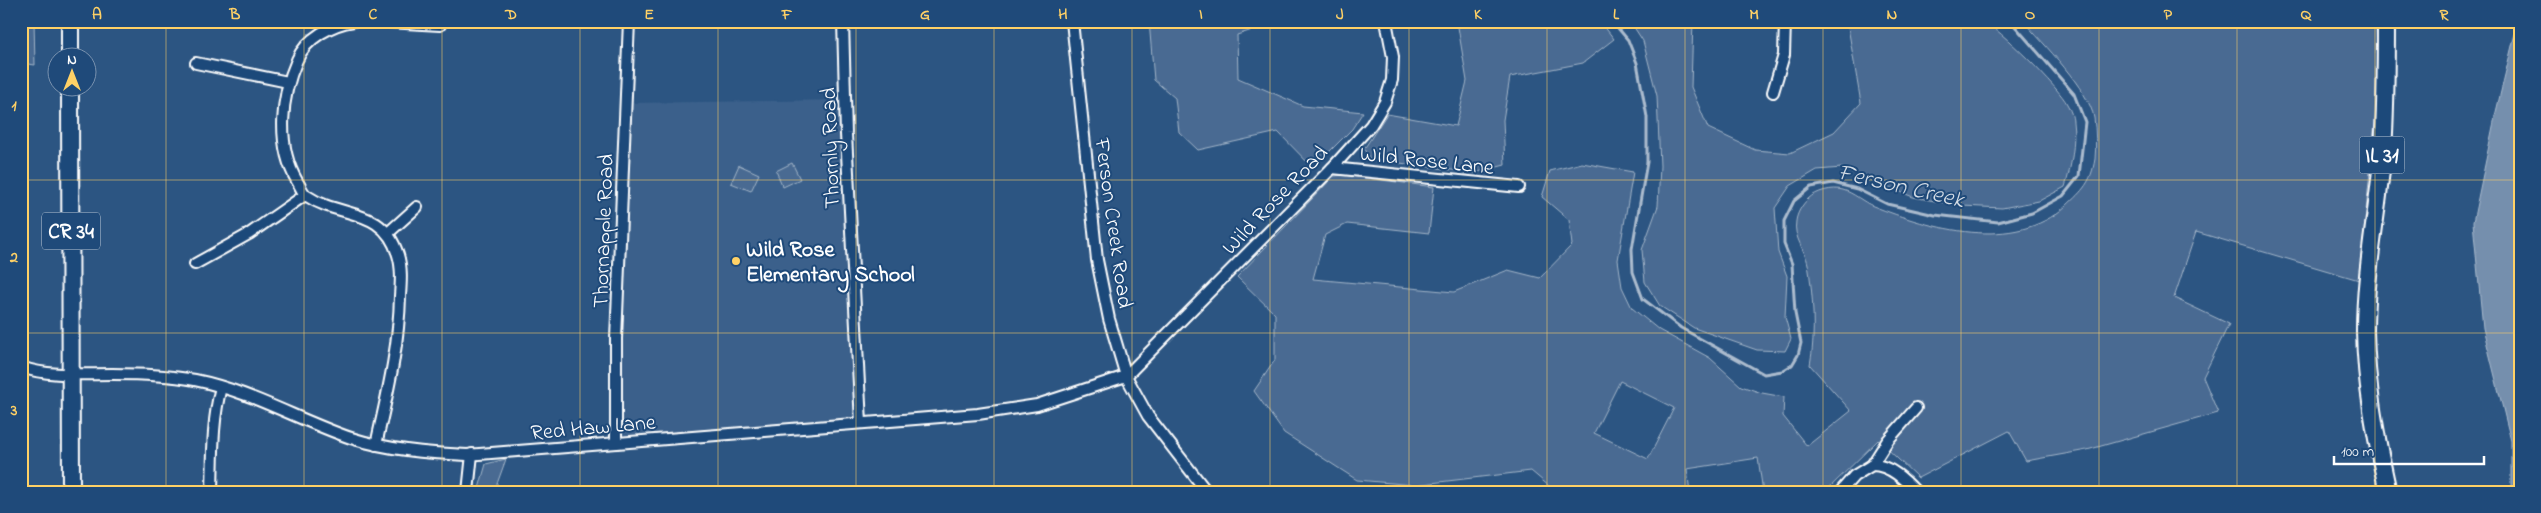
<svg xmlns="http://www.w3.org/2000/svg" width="2541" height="513" viewBox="0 0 2541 513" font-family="'Indie Flower',sans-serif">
  <rect width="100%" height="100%" fill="#2c5582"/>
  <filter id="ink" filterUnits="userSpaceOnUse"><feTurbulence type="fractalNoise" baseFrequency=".02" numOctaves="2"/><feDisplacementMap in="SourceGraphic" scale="10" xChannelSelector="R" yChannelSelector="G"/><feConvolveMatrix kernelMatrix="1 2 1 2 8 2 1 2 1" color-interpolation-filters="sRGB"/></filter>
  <g filter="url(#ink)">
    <path fill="#3b618b" d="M842,100L857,420L615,440L629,103Z"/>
    <g fill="#486b92" stroke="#a4b5c8" fill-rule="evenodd">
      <path d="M21,21H34L35,65L21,63Z"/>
      <path d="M1149,21H1280L1237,35L1238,78L1303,106L1363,112L1352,129L1313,168L1278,132L1198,150L1179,132L1175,98L1154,80Z"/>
      <path d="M1457,21H1600L1614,39L1583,63L1510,77L1503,120L1505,165L1474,173L1370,159L1364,149L1387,114L1456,126L1467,81Z"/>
      <path d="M1630,21H1693L1691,87L1708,128L1755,150L1790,153L1834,132L1861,103L1847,21H1983C1998,27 2060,89 2067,104C2070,109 2073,117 2073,122C2076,143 2071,167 2065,187L2039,201L2002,208L1962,206L1913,197L1842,168L1817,170L1790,186L1775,208L1778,252L1787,276L1785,317L1791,339L1785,351L1757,350L1694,328L1660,306L1645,282L1642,250L1658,206L1660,166L1657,96L1643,41Z"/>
      <path d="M2023,21H2376L2378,92L2359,280L2196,232L2174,298L2229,324L2203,377L2218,413L2087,450L2026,461L2009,431L1918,478L1878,440L1825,492H1763L1758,458L1687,469L1690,492H1556L1531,471L1414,485L1357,480L1284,433L1254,391L1275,360V314L1237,277L1334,176L1344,175L1434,187L1429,233L1347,224L1325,235L1313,279L1454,292L1508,270L1540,278L1572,245L1569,220L1542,197L1550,171L1582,163L1633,172L1618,260L1622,287L1632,308L1659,330L1710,358L1741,386L1762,393L1784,397L1783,416L1807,446L1851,411L1810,365C1816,335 1813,294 1808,264C1805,249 1793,238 1796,221C1797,213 1802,205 1808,199C1816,191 1833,187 1843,190C1854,193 1863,202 1873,206C1931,229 2014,253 2066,206C2083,190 2091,183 2095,159C2096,147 2096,130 2094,118C2090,91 2042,42 2023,21ZM1620,381L1674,408L1648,459L1594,433Z"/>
      <path d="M792,163L800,179L783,187L776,171Z"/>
      <path d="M739,165L759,174L751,191L731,183Z"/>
      <path d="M506,459L494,492H478L486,464Z"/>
    </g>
    <path fill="#748fad" stroke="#acbcce" d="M2518,21L2520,492H2511V441L2483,328L2473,222L2496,112Z"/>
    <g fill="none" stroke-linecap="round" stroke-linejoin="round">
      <path stroke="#acbcce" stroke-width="3" d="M1612,21L1628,40L1637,63L1647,117V162L1632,249L1633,272L1643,299L1681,328L1764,374L1782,371L1792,365L1798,355L1801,343L1795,313L1792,264L1784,244V221L1794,201L1811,187L1833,183L1857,189L1887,204L1935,215L1998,222L2032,213L2063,196L2079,176L2085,122L2074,94L2014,25L2007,21"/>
      <g stroke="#fff" stroke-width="14">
        <g id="minor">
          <path d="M354,21C332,24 306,38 297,60C281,96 276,145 297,181C300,185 302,193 307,196C341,219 383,206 398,255C402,268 401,282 400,296C399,347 387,395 376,445"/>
          <path d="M370,21L440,25"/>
          <path d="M843,21L846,134L861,423"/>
          <path d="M1072,21L1097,260L1109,319L1126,376L1148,416L1207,492"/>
          <path d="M196,63L288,82"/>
          <path d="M1773,92L1784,55L1785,21"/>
          <path d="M1332,168L1519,187"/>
          <path d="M388,233L417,207"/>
          <path d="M195,264L249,234L305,195"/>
          <path d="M21,367C49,377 82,374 112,374C139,374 167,375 195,380C250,391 298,420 351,438C389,450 427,453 467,455L978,414L1037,405L1126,376L1332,168L1371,125L1385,102L1392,80L1393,57L1386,21"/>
          <path d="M616,443V339L629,21"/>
          <path d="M1872,465C1890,465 1905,480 1916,492"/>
          <path d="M212,492C213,456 212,421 221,387"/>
          <path d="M468,492L472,454"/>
          <path d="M1840,492L1854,476L1872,465L1888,440L1916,408"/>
        </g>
      </g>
      <g stroke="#fff" stroke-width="20">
        <g id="primary">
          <path d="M70,21V58"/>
          <path d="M2386,21C2386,64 2386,107 2383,150C2378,211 2365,270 2365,331C2366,386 2376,438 2388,492"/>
          <path d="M70,88L71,492"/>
        </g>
      </g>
      <use href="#minor" stroke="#1f4a7a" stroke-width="10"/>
      <use href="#primary" stroke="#1f4a7a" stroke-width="16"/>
    </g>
  </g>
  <path fill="none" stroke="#ffd166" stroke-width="1" stroke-opacity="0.55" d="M166,21V492M304,21V492M442,21V492M580,21V492M718,21V492M856,21V492M994,21V492M1132,21V492M1270,21V492M1409,21V492M1547,21V492M1685,21V492M1823,21V492M1961,21V492M2099,21V492M2237,21V492M2375,21V492M21,180H2520M21,333H2520"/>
  <circle fill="#ffd166" stroke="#1f4a7a" stroke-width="2" cx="736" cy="261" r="5"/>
  <g text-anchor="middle" stroke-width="4" stroke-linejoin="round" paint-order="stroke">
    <g fill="#1f4a7a" stroke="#bcc9d7" stroke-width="1">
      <rect x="2359.5" y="136.5" width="45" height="37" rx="4"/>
      <rect x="42" y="212.5" width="58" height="37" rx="4"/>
    </g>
    <g font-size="21" font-weight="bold" fill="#fff">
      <text x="2382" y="162">IL 31</text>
      <text x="71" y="238">CR 34</text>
    </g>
    <g font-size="22" fill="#fff" stroke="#1f4a7a">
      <text transform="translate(829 148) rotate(-92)" y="8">Thornly Road</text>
      <text transform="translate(1427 159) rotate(6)" y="8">Wild Rose Lane</text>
      <text transform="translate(1274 199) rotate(-46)" y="8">Wild Rose Road</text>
      <text transform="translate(1115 223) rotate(82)" y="8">Ferson Creek Road</text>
      <text transform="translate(602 231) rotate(-88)" y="8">Thornapple Road</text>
      <text transform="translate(593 426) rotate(-5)" y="8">Red Haw Lane</text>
    </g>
    <g font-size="22" font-weight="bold" fill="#fff" stroke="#1f4a7a" text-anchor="start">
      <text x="746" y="256">Wild Rose<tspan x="746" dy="25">Elementary School</tspan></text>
    </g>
    <g font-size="24" font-style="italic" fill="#d5dde6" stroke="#1f4a7a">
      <text transform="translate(1901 185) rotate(13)" y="8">Ferson Creek</text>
    </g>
  </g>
  <rect width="2541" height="513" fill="none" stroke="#1f4a7a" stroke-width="55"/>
  <g transform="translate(72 72)"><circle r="24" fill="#1f4a7a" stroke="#7992af"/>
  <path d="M0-4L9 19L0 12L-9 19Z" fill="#ffd166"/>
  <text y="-8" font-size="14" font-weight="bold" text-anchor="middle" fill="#ffffff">N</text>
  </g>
  <path d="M2334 456v8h150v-8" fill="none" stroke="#ffffff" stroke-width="2.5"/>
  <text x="2341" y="456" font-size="15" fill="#ffffff" stroke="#1f4a7a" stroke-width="4" paint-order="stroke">100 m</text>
  <rect x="28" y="28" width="2486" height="458" fill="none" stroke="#ffd166" stroke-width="2"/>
  <g font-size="16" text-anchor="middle" font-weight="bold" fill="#ffd166">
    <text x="97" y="19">A</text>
    <text x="235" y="19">B</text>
    <text x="373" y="19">C</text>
    <text x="511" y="19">D</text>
    <text x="649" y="19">E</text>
    <text x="787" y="19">F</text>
    <text x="925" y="19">G</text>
    <text x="1063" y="19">H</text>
    <text x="1201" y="19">I</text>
    <text x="1340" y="19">J</text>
    <text x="1478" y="19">K</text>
    <text x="1616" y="19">L</text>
    <text x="1754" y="19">M</text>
    <text x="1892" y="19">N</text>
    <text x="2030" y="19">O</text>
    <text x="2168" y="19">P</text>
    <text x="2306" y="19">Q</text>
    <text x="2444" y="19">R</text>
    <text x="14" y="110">1</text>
    <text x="14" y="262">2</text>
    <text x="14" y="415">3</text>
  </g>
</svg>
